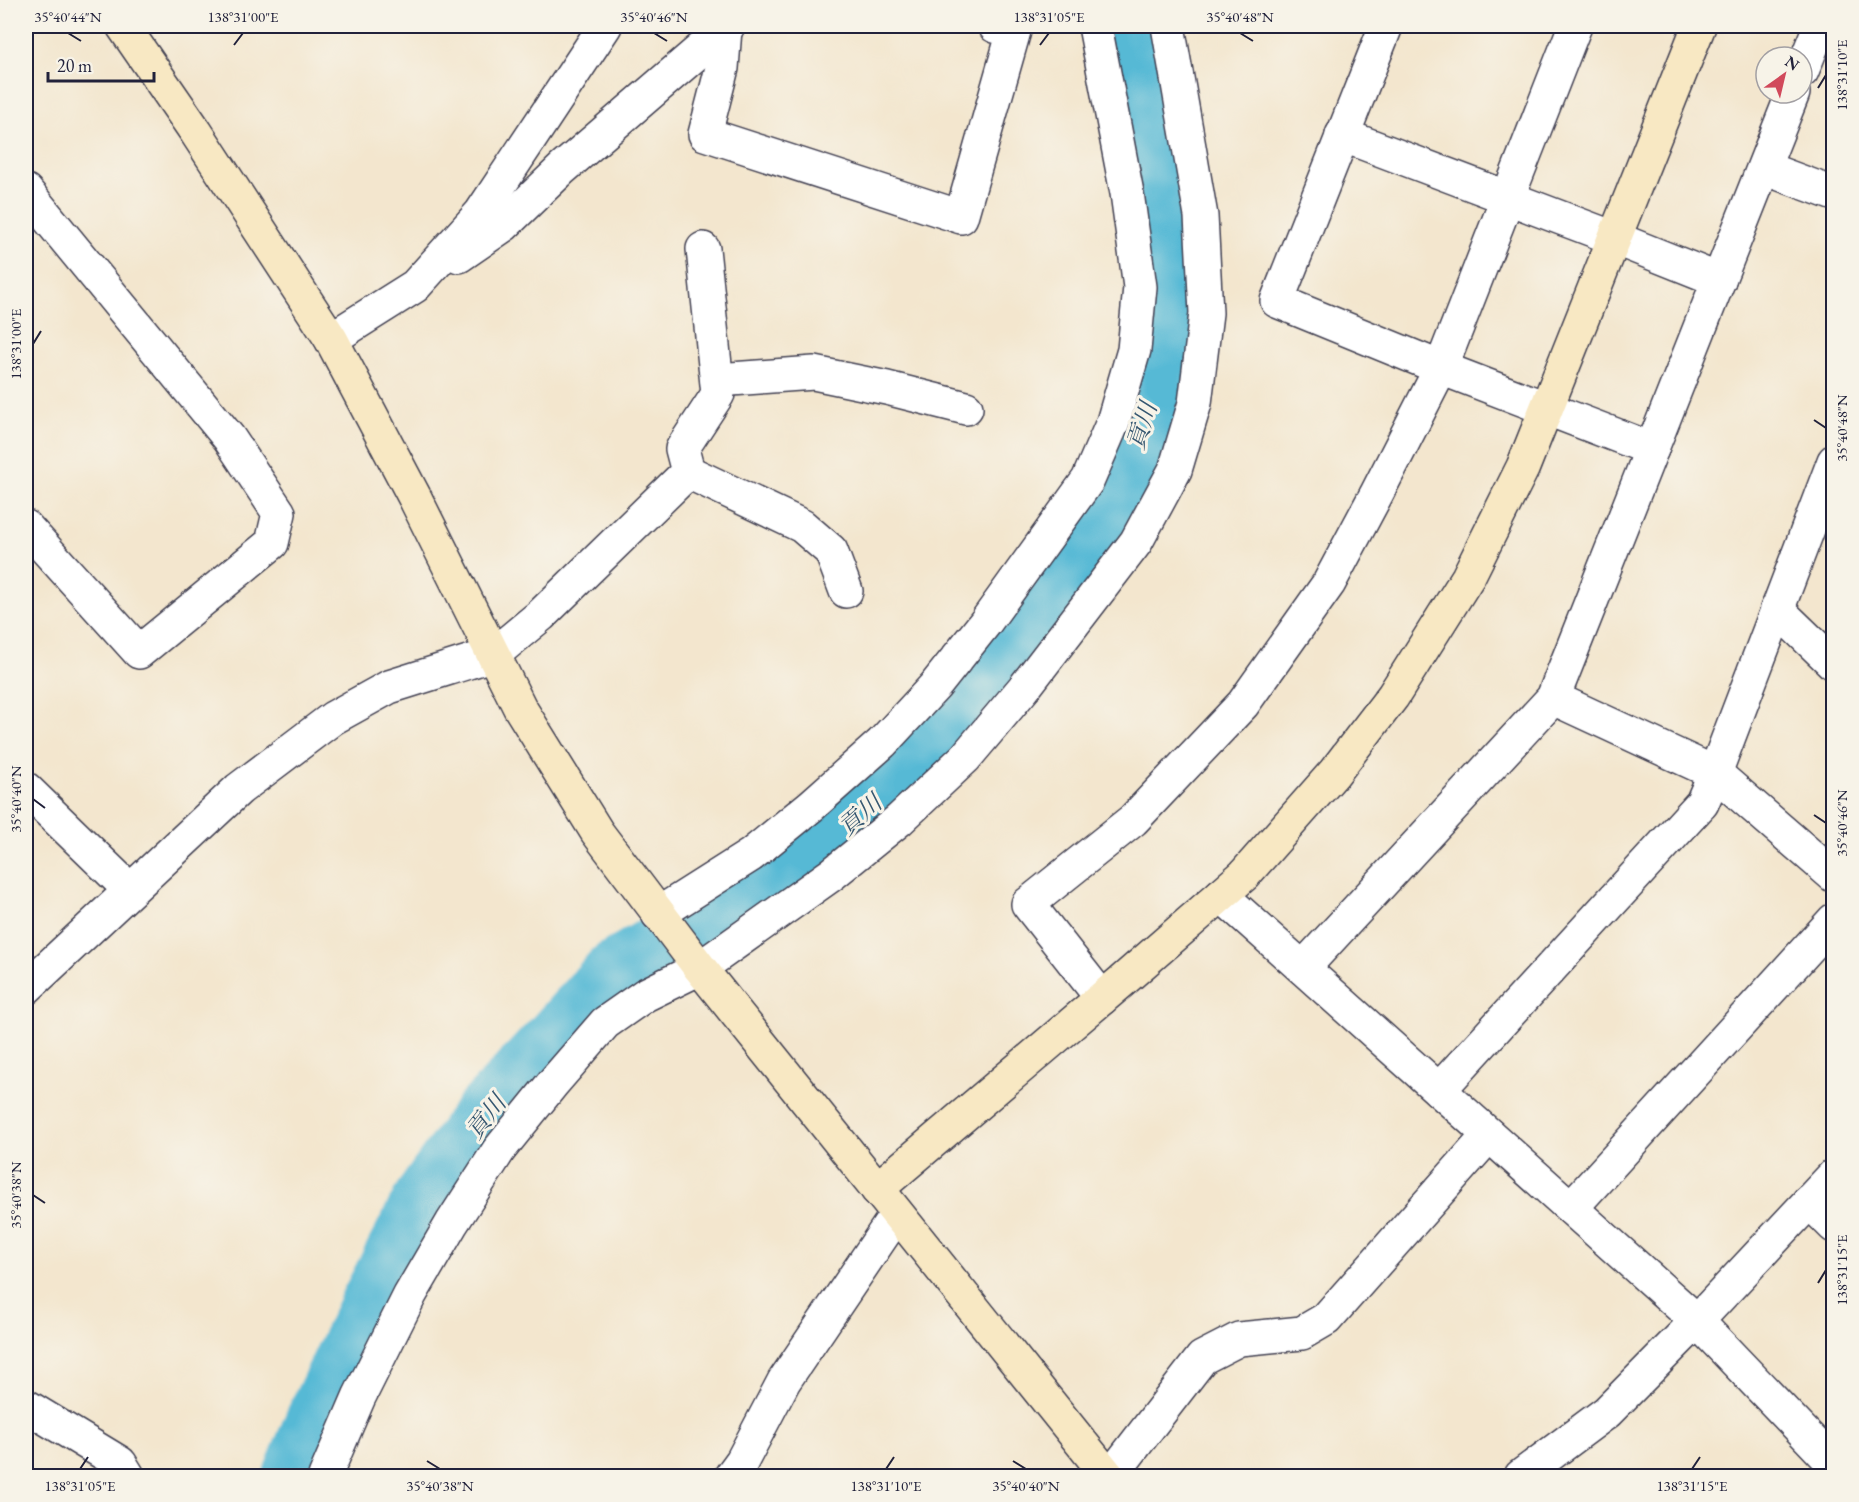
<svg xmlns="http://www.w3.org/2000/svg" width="1859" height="1502" viewBox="0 0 1859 1502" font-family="'EB Garamond','Noto Serif JP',serif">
  <rect width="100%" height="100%" fill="#f7f3e8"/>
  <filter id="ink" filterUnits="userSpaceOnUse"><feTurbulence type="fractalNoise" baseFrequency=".0167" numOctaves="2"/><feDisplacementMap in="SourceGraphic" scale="12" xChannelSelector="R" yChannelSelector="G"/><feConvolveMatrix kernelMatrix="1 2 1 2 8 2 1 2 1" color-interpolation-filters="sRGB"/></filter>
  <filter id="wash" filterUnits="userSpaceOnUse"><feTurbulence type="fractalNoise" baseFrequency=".008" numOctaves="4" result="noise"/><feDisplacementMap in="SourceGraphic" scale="24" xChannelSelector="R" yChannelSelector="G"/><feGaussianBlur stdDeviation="1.35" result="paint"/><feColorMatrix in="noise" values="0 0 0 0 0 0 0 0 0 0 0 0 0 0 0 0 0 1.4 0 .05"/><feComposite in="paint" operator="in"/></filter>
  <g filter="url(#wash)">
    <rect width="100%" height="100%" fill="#f3e6ce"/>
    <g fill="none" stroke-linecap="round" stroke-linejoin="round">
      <path stroke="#57b9d5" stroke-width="64" d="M295,1476L316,1423L371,1305L425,1200L485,1115L556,1039L615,972L850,829L943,735L1017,645L1104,524L1140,442L1161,364L1167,295L1161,214L1123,48L1120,26"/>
    </g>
  </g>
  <g filter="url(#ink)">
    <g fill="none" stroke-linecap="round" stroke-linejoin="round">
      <g stroke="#413f51" stroke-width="36">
        <g id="street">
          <path d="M1386,26L1277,301L1441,368L1652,449"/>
          <path d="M725,29L722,68L705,134L961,217L1014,31L995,26"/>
          <path d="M1802,71L1820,26"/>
          <path d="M1342,135L1614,238L1719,280"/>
          <path d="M1764,168L1834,194"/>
          <path d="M26,191L229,438L279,513L272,543L139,652L26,527"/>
          <path d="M459,256L504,225L562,169L728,26"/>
          <path d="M331,339L415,286L481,213L605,26"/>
          <path d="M717,380L814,373L887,388L966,408"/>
          <path d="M688,472L802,526L831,551L846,591"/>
          <path d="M1777,609L1834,664"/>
          <path d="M1553,698L1715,773L1834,876"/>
          <path d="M26,789L130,890"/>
          <path d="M1221,895L1697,1321L1834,1464"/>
          <path d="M658,914L751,855L811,806L882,743L935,686L985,623L1088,480L1113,422L1134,350L1140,287L1127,193L1095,26"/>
          <path d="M1303,968L1553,698L1793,93"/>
          <path d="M26,988L239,789L333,718L389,687L494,654L541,615L688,472L682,449L718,394L703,249"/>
          <path d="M1102,998L1028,904L1133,820L1243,704L1329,583L1377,493L1441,368L1575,26"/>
          <path d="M1439,1090L1702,803L1715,773L1834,461"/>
          <path d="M1809,1201L1834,1226"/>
          <path d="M1571,1208L1834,920"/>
          <path d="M26,1406L120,1463L128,1476"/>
          <path d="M325,1476L359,1397L410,1295L452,1223L499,1150L553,1083L605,1023L645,995L700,968L831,875L899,820L965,758L1024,688L1136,542L1175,470L1195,403L1206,313L1201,216L1168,26"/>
          <path d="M731,1476L742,1461L784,1381L897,1214"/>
          <path d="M1111,1476L1202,1358L1239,1339L1302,1333L1326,1319L1489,1135"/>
          <path d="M1521,1476L1607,1412L1697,1321L1834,1175"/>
        </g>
      </g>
      <g stroke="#413f51" stroke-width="36">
        <g id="secondary">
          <path d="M123,26L196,132L331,339L415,498L520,708L597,832L700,968L1108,1476"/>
          <path d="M877,1189L1121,982L1244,875L1334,773L1393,696L1468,577L1523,467L1699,26"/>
        </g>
      </g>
      <use href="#street" stroke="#fff" stroke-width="33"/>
      <use href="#secondary" stroke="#f8e8c3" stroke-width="33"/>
    </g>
  </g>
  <path fill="none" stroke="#22223b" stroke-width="2" d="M68,33L81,41M654,33L667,41M1240,33L1253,41M234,45L243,33M1040,45L1049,33M1818,88L1826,75M33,344L41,331M1814,420L1826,428M33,799L45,808M1814,815L1826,823M33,1195L45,1203M1818,1283L1826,1270M427,1461L440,1469M1013,1461L1026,1469M80,1469L88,1457M886,1469L894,1457M1692,1469L1700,1457"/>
  <g text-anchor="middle" stroke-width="6" stroke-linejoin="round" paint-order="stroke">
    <g font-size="24" font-style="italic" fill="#355771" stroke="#f7f3e8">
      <text transform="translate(1142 426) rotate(-72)" y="8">貢川</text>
      <text transform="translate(860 815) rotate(-41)" y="8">貢川</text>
      <text transform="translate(486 1117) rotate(-52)" y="8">貢川</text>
    </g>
  </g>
  <rect width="1859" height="1502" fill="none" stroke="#f7f3e8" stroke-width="66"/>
  <g transform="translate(1784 75) rotate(34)"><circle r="28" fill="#f7f3e8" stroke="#a29fa3" stroke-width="1.5"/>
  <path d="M0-4.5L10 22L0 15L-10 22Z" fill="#d1495b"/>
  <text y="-9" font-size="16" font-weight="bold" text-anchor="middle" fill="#22223b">N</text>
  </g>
  <path d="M48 72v9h106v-9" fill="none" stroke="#22223b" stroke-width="3"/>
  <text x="57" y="72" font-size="18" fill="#22223b" stroke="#f7f3e8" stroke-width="4.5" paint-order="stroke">20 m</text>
  <rect x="33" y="33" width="1793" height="1436" fill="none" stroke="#22223b" stroke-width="2"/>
  <g font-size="15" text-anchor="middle" fill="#22223b">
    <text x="68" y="22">35°40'44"N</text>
    <text x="243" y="22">138°31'00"E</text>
    <text x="654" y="22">35°40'46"N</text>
    <text x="1049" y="22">138°31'05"E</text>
    <text x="1240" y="22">35°40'48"N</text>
    <text transform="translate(1842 75) rotate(-90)" y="5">138°31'10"E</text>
    <text transform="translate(16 344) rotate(-90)" y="5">138°31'00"E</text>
    <text transform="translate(1842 428) rotate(-90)" y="5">35°40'48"N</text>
    <text transform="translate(16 799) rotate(-90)" y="5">35°40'40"N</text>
    <text transform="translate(1842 823) rotate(-90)" y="5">35°40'46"N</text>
    <text transform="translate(16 1195) rotate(-90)" y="5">35°40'38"N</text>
    <text transform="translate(1842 1270) rotate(-90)" y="5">138°31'15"E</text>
    <text x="80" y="1491">138°31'05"E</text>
    <text x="440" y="1491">35°40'38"N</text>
    <text x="886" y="1491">138°31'10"E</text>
    <text x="1026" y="1491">35°40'40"N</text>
    <text x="1692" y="1491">138°31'15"E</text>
  </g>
</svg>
